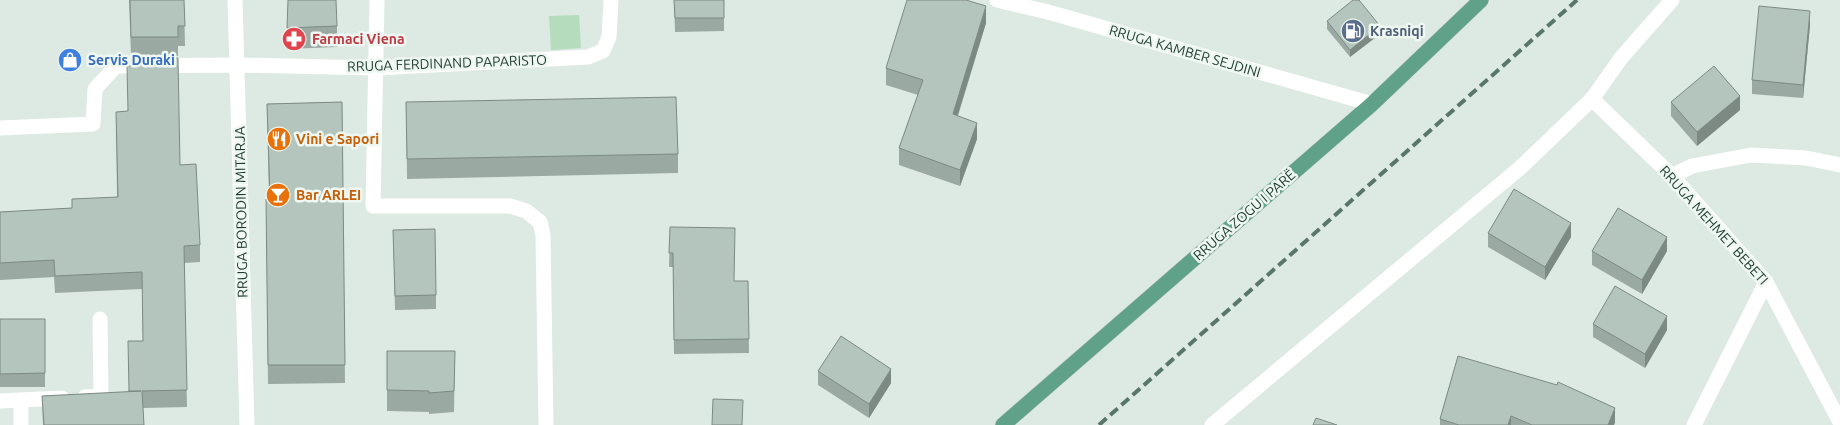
<svg xmlns="http://www.w3.org/2000/svg" width="1840" height="425" viewBox="0 0 1840 425" font-family="Ubuntu,sans-serif">
  <rect width="100%" height="100%" fill="#ddeae3"/>
  <path fill="#b5dcbc" d="M579,15L581,48L551,50L549,16Z"/>
  <g fill="none" stroke-linecap="round" stroke-linejoin="round">
    <g stroke="#bcc4c1" stroke-width="16">
      <path id="major" d="M1003,425L1372,104L1481,0"/>
    </g>
    <g stroke="#fff" stroke-width="15">
      <path d="M235,0L247,425"/>
      <path d="M377,0L373,206H510L526,211L540,222L543,235L546,425"/>
      <path d="M997,0L1048,12L1372,104"/>
      <path d="M1592,99L1672,176L1766,282L1840,422"/>
      <path d="M0,128L93,124L95,89L116,66L238,65L375,68L588,57L603,51L609,37L611,0"/>
      <path d="M1672,176L1692,166L1751,155L1806,158L1840,165"/>
      <path d="M85,397L101,396L100,319"/>
      <path d="M0,401L62,398"/>
      <path d="M21,425V400"/>
      <path d="M1212,425L1520,168L1592,99L1621,58L1672,0"/>
      <path d="M1694,425L1766,282"/>
    </g>
    <use href="#major" stroke="#60a18a" stroke-width="15"/>
    <path stroke="#58766b" stroke-width="4" stroke-dasharray="10 5" stroke-linecap="butt" d="M1099,425L1577,0"/>
  </g>
  <g fill="#9aa9a2">
    <path d="M129,0H184L185,46H178V56H131Z"/>
    <path d="M288,0L337,26V47L287,49Z"/>
    <path d="M674,0H724V31L675,32Z"/>
    <path d="M1327,21L1380,34L1350,57L1327,29Z"/>
    <path d="M986,23L958,116L977,139L960,186L899,165V148L918,95L886,85V68Z"/>
    <path d="M1810,25L1803,98L1752,94V80Z"/>
    <path d="M342,102L345,383L268,384L266,199H269L267,104Z"/>
    <path d="M406,102L678,154V173L407,179Z"/>
    <path d="M1671,102L1740,110L1697,146L1671,116Z"/>
    <path d="M116,112L180,165L200,245V262L184,263L187,407L143,408L144,425H43L42,396L128,392L143,341L142,289L55,293L54,277L0,280V212L72,208L117,197Z"/>
    <path d="M670,227L734,281H748L749,353L674,354L673,267H669Z"/>
    <path d="M393,230L436,295V309L395,310Z"/>
    <path d="M1488,233L1571,237L1545,280L1488,247Z"/>
    <path d="M1592,251H1667L1642,294L1592,265Z"/>
    <rect x="0" y="319" width="45" height="68"/>
    <path d="M1593,324L1667,330L1645,368L1593,337Z"/>
    <path d="M455,351L454,412L429,414V412L387,411V390Z"/>
    <path d="M1458,356L1615,422L1614,425H1440V419Z"/>
    <path d="M818,371L891,383L869,418L818,385Z"/>
  </g>
  <g fill="#7d8a84">
    <path d="M986,6V23L953,130V114Z"/>
    <path d="M1810,11V25L1803,98V85Z"/>
    <path d="M1380,26V34L1350,57V50Z"/>
    <path d="M1740,96V110L1697,146V132Z"/>
    <path d="M977,123V139L960,186V170Z"/>
    <path d="M1571,223V237L1545,280V267Z"/>
    <path d="M1667,237V251L1642,294V280Z"/>
    <path d="M1667,316V330L1645,368V354Z"/>
    <path d="M891,369V383L869,418V404Z"/>
    <path d="M1615,408V422L1614,425H1608Z"/>
    <path d="M1511,416V425H1508Z"/>
  </g>
  <g fill="#b3c5bc" stroke="#7d8a84">
    <path d="M130,0H184L185,26H178V37H131Z"/>
    <path d="M288,0H336L337,26L287,28Z"/>
    <path d="M674,0H724V18H675Z"/>
    <path d="M907,0H966L986,6L953,114L977,123L960,170L899,148L923,80L886,68Z"/>
    <path d="M1353,0H1359L1380,26L1350,50L1327,21Z"/>
    <path d="M1759,6L1810,11L1803,85L1752,80Z"/>
    <path d="M131,58H178L180,165L196,164L200,245L184,246L187,390L142,391L144,425H44L42,396L141,391H129L128,341H143L142,272L55,276L54,260L0,263V212L72,208V199L118,197L116,112L128,111L127,66H131Z"/>
    <path d="M1714,66L1740,96L1697,132L1671,102Z"/>
    <path d="M676,97L678,154L407,159L406,102Z"/>
    <path d="M342,102L345,365H268L266,199H270L267,104Z"/>
    <path d="M1514,189L1571,223L1545,267L1488,233Z"/>
    <path d="M1618,208L1667,237L1642,280L1592,251Z"/>
    <path d="M670,227L735,228L734,281H748L749,339L674,340L673,253H669Z"/>
    <path d="M435,229L436,295L395,296L393,230Z"/>
    <path d="M1615,286L1667,316L1645,354L1593,324Z"/>
    <path d="M0,319H45V373L0,374Z"/>
    <path d="M841,336L891,369L869,404L818,371Z"/>
    <path d="M387,351H455L454,391L429,393V391L387,390Z"/>
    <path d="M1458,356L1557,385L1558,382L1615,408L1608,425H1532L1511,416L1508,425H1459L1440,419Z"/>
    <path d="M713,399L743,400L742,425H712Z"/>
    <path d="M1316,418L1337,425H1313Z"/>
  </g>
  <defs>
    <g id="fuel-disc" transform="scale(1.25)"><circle r="9.5" fill="#5c6f8a" stroke="#eef7f1"/><path d="M-5.5-6h7V0h2V4h1.3V-2.5L3-4.5l.8-.8L6-3V5H2.5V1h-1V6h-7ZM-4.2-4.7v3.2H.2V-4.7Z" fill="#fff"/></g>
    <g id="pharmacy-disc" transform="scale(1.25)"><circle r="9.5" fill="#e0444e" stroke="#eef7f1"/><path d="M-2-6h4v4h4v4h-4v4h-4v-4h-4v-4h4Z" fill="#fff"/></g>
    <g id="shop-disc" transform="scale(1.25)"><circle r="9.5" fill="#3f7fe0" stroke="#eef7f1"/><path d="M-5-2.5h2.3a2.7 3.5 0 0 1 5.4 0H5L5.5 6h-11ZM-1.5-2.5h3a1.5 2.3 0 0 0-3 0Z" fill="#fff"/></g>
    <g id="restaurant-disc" transform="scale(1.25)"><circle r="9.5" fill="#e8710a" stroke="#eef7f1"/><path d="M-5-6h1v4h1v-4h1v4h1v-4h1v5L-1.5 .5V6h-2V.5L-5-1ZM5-6V6H3V1.5H1.5Q1.5-4 5-6Z" fill="#fff"/></g>
    <g id="bar-disc" transform="scale(1.25)"><circle r="9.5" fill="#e8710a" stroke="#eef7f1"/><path d="M-6-5H6L.8 .8V4.5H3.5V6h-7V4.5H-.8V.8Z" fill="#fff"/></g>
  </defs>
  <g fill-rule="evenodd">
    <use href="#fuel-disc" x="1353" y="31"/>
    <use href="#pharmacy-disc" x="294" y="39"/>
    <use href="#shop-disc" x="70" y="60"/>
    <use href="#restaurant-disc" x="279" y="139"/>
    <use href="#bar-disc" x="278" y="195"/>
  </g>
  <g text-anchor="middle" stroke-width="5" stroke-linejoin="round" paint-order="stroke">
    <g font-size="14" font-weight="bold" fill="#4e5e75" stroke="#eef7f1" text-anchor="start">
      <text x="1370" y="36">Krasniqi</text>
    </g>
    <g font-size="14" font-weight="bold" fill="#be3a42" stroke="#eef7f1" text-anchor="start">
      <text x="312" y="44">Farmaci Viena</text>
    </g>
    <g font-size="14" fill="#1e3a30" stroke="#eef7f1">
      <text transform="translate(1185 51) rotate(16)" y="5">RRUGA KAMBER SEJDINI</text>
      <text transform="translate(447 63) rotate(-2)" y="5">RRUGA FERDINAND PAPARISTO</text>
      <text transform="translate(241 212) rotate(-91)" y="5">RRUGA BORODIN MITARJA</text>
      <text transform="translate(1244 215) rotate(-41)" y="5">RRUGA ZOGU I PARË</text>
      <text transform="translate(1714 225) rotate(48)" y="5">RRUGA MEHMET BEBETI</text>
    </g>
    <g font-size="14" font-weight="bold" fill="#366cbe" stroke="#eef7f1" text-anchor="start">
      <text x="88" y="65">Servis Duraki</text>
    </g>
    <g font-size="14" font-weight="bold" fill="#c56008" stroke="#eef7f1" text-anchor="start">
      <text x="296" y="144">Vini e Sapori</text>
      <text x="296" y="200">Bar ARLEI</text>
    </g>
  </g>
</svg>
